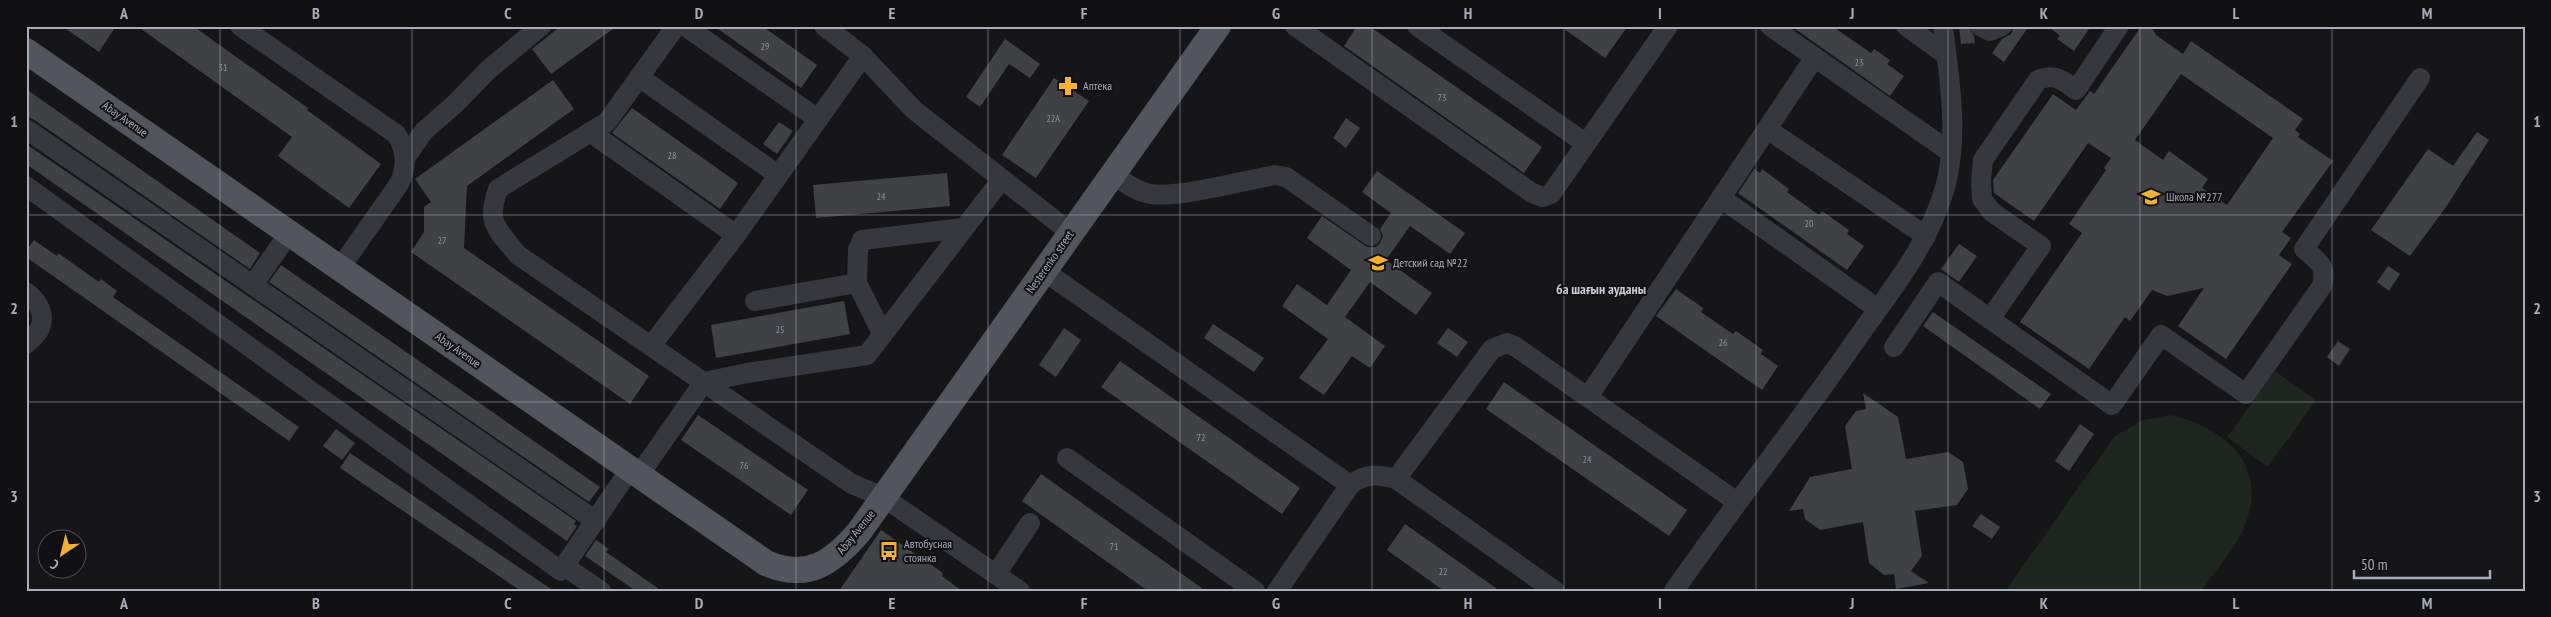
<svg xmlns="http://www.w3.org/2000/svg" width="2551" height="617" viewBox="0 0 2551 617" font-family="'PT Sans Narrow',sans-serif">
  <rect width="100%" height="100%" fill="#161618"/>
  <g fill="#1e261f">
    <path d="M2275,371L2316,400L2268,467L2227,437Z"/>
    <path d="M2171,415C2231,430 2272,470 2241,534C2231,554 2214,572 2201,591H2005L2115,436L2143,420Z"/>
  </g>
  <g fill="#404145" fill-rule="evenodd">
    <path d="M62,26H116L99,52Z"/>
    <path d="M137,26H193L308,108L307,110L381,164L349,208L278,156L292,137Z"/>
    <path d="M561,26H617L551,74L532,49Z"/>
    <path d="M714,26H762L817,65L801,88Z"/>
    <path d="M1357,26H1369L1542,147L1524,173L1344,46Z"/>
    <path d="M1560,26H1628L1605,58Z"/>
    <path d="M1791,26H1832L1871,53L1874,49L1890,60L1887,64L1904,76L1890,96Z"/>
    <path d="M1959,26H1968L1974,36L1975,43L1961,44Z"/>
    <path d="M2014,26H2029L2004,62L1992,53L2002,39L2011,34Z"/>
    <path d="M2048,26H2091L2074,51L2057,39L2060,36Z"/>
    <path d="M2144,26L2153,30L2156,35L2183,54L2191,41L2303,119L2295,130L2300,134L2298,137L2333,161L2282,232L2291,238L2279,255L2292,264L2226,359L2178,326L2204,288L2167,296L2152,290L2130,321L2125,317L2089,369L2020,322L2082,233L2069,224L2106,170L2104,168L2111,158L2088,143L2034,221L1994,193L1993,180L2053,94L2076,110L2090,91L2094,94L2140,28ZM2181,74L2273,138L2227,205L2202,188L2208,179L2169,151L2163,160L2135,140Z"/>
    <path d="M1005,39L1040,64L1030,78L1009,64L980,107L966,97Z"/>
    <path d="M1054,78L1089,101L1036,178L1002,155Z"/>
    <path d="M553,80L574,109L467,186L464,248L649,376L630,404L411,252L424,232V207L431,202L415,179Z"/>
    <path d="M26,89L260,253L250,269L33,119L26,117Z"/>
    <path d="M632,108L738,183L720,209L612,133Z"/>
    <path d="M1346,118L1360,128L1346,148L1333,138Z"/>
    <path d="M779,122L793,131L777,154L763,144Z"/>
    <path d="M2477,132L2489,140L2446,207L2410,256L2371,230L2428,149L2453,166Z"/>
    <path d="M26,144L576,521L574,524L577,526L567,541L26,164Z"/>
    <path d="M1754,169L1760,173L1762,169L1789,189L1787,192L1819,215L1822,211L1849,230L1847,234L1864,246L1847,270L1738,193Z"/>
    <path d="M1377,171L1465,233L1450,254L1410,226L1386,260L1432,293L1416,315L1370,282L1345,317L1385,346L1370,368L1352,356L1324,395L1299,378L1328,339L1282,306L1297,284L1327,305L1351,270L1307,238L1322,216L1367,247H1376L1380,243L1383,236L1380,229L1391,213L1362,192Z"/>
    <path d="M947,173L950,206L816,218L813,185Z"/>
    <path d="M34,240L57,256L58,253L99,282L101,279L117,291L113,297L299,427L289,441L26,257V251Z"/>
    <path d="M1959,244L1977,256L1959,282L1941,269Z"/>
    <path d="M281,265L600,487L589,502L269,282Z"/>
    <path d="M2388,266L2400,274L2389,291L2377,282Z"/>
    <path d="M1676,289L1703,308L1701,312L1733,334L1736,331L1763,350L1761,354L1778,366L1762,390L1656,316Z"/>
    <path d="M844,301L850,334L716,358L711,325Z"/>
    <path d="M1933,312L2051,394L2040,409L1923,326Z"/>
    <path d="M1213,324L1264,358L1254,372L1204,338Z"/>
    <path d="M1064,328L1081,340L1056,377L1039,365Z"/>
    <path d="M1448,328L1468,342L1457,357L1437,343Z"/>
    <path d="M2338,341L2350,349L2339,366L2327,357Z"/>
    <path d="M1120,361L1300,488L1282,514L1101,387Z"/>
    <path d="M1504,382L1687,510L1669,536L1486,409Z"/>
    <path d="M1863,393L1898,417L1906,459L1948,452L1963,462L1968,489L1957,505L1915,511L1922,556L1911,571L1929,583L1896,589L1894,574L1884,575L1869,563L1863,522L1820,530L1805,519L1803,509L1789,511L1810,477L1852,469L1845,426L1856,411L1866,409Z"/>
    <path d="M698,415L808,490L791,515L681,440Z"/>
    <path d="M2080,424L2094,434L2069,471L2055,461Z"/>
    <path d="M336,429L355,443L342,460L323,446Z"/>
    <path d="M350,453L554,591H521L340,468Z"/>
    <path d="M1041,474L1206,591H1148L1022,501Z"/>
    <path d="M1981,514L2000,527L1992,539L1972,526Z"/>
    <path d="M1405,524L1500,591H1444L1387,550Z"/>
    <path d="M881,530L943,573L942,576L962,591H839Z"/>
    <path d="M596,540L609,549L606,552L662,591H636L585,556Z"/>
  </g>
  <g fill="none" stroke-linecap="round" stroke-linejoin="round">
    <g stroke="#37383d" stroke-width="20">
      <path d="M240,26L396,134C407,150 407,167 399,184L340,268"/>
      <path d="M676,26L607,122L498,189C486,223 496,228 518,255L852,484L883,497L1020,591"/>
      <path d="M685,26L818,119"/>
      <path d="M824,26L863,56L914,110L1071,233"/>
      <path d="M1295,26L1532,193L1543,197L1551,194L1668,26"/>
      <path d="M1417,26L1585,143"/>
      <path d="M1770,26L1950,152"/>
      <path d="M1906,26L1946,55"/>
      <path d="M1980,26L1990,31L2002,26"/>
      <path d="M2119,26L2076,90C2063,80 2054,73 2038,80L1983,160L1981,180L1982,199L1992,212L2041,246L1990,319L2112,405L2161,335L2246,394L2322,286C2327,265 2319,262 2304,249L2420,78"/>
      <path d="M639,77L778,175"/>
      <path d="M26,129L596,521"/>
      <path d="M1767,129L1926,236"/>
      <path d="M590,132L736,235"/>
      <path d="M405,158L424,131L455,104L488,70L541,26"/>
      <path d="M1113,173C1124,183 1135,191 1150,194C1180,198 1242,181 1275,175L1286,177L1371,236"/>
      <path d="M26,186L561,571L630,469"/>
      <path d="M1721,198L1878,309"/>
      <path d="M1044,271L1350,485"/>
      <path d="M253,285L289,233"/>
      <path d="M26,292C37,300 46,314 40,328C38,334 30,340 26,344"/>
      <path d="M755,301L857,283"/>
      <path d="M881,335L880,329L857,283L858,250L862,240L964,228"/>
      <path d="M651,346L736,235L863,56"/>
      <path d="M1894,347L1938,282L1990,319"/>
      <path d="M1588,397L1815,57"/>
      <path d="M1067,458L1255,591"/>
      <path d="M639,475L704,382L747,373L867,355L1002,179"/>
      <path d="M1396,479L1555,591"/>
      <path d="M564,566L601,591"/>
      <path d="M996,574L1030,523"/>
      <path d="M1277,591L1350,485C1365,473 1378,474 1396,479L1492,349L1507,343L1516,347L1737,502"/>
      <path d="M1674,591C1733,506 1797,425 1856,340C1891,290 1930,244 1946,184C1959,132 1949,78 1943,26"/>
    </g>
    <path stroke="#53555c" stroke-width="26" d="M26,51L766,563C807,581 832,563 859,532L1218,26"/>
  </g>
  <path fill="none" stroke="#a8adb8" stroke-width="1" stroke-opacity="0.55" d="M220,26V591M412,26V591M604,26V591M796,26V591M988,26V591M1180,26V591M1372,26V591M1564,26V591M1756,26V591M1948,26V591M2140,26V591M2332,26V591M26,215H2525M26,402H2525"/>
  <defs>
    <g id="pharmacy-bare" transform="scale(1.5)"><path d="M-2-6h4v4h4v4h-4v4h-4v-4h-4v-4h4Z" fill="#f2b134" stroke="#111113" stroke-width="2.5" paint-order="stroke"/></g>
    <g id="school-bare" transform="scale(1.5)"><path d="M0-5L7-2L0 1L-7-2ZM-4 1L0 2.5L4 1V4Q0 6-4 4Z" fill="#f2b134" stroke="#111113" stroke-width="2.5" paint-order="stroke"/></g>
    <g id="bus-bare" transform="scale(1.5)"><path d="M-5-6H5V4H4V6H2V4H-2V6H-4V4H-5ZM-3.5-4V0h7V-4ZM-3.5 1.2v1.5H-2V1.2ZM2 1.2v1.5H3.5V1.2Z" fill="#f2b134" stroke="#111113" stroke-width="2.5" paint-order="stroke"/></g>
  </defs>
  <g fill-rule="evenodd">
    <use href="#pharmacy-bare" x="1068" y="86"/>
    <use href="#school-bare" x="2151" y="197"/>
    <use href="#school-bare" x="1378" y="263"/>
    <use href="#bus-bare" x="889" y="551"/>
  </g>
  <g text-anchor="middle" stroke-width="4" stroke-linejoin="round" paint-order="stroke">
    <g font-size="10" fill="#8e929b">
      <text x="765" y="50">29</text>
      <text x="1859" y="66">23</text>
      <text x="223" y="71">31</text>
      <text x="1442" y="101">73</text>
      <text x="1053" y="122">22A</text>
      <text x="672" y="159">28</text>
      <text x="881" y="200">24</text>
      <text x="1809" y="227">20</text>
      <text x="442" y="244">27</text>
      <text x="780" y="333">25</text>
      <text x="1723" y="346">26</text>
      <text x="1201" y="441">72</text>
      <text x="1587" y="463">24</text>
      <text x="744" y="469">76</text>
      <text x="1114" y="550">71</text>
      <text x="1443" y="575">22</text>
    </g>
    <g font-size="12" fill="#a8adb8" stroke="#111113" text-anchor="start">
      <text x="1083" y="90">Аптека</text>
      <text x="2166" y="201">Школа №277</text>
      <text x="1393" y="267">Детский сад №22</text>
      <text x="904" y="548">Автобусная<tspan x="904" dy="14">стоянка</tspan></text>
    </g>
    <g font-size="12" fill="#a8adb8" stroke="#111113">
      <text transform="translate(125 119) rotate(35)" y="4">Abay Avenue</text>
      <text transform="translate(1050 262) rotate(-55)" y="4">Nesterenko street</text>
      <text transform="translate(458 350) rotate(35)" y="4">Abay Avenue</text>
      <text transform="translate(856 532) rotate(-51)" y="4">Abay Avenue</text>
    </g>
    <g font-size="14" font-weight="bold" fill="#c9ccd4" stroke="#111113">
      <text x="1601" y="294">6а шағын ауданы</text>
    </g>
  </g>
  <rect width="2551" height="617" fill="none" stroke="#111113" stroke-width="55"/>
  <g transform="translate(62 554) rotate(215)"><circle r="24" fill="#111113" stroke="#4d4f55"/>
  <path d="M0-4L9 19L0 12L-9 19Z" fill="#f2b134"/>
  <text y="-8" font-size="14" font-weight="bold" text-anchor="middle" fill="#a8adb8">С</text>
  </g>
  <path d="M2354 570v8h136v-8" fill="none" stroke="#a8adb8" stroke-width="2.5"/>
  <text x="2361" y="570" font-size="15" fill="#a8adb8" stroke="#111113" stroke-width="4" paint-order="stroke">50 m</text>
  <rect x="28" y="28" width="2496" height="562" fill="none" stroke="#a8adb8" stroke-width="2"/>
  <g font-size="16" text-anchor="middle" font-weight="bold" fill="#a8adb8">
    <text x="124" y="19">A</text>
    <text x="316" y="19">B</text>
    <text x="508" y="19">C</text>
    <text x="699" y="19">D</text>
    <text x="892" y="19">E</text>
    <text x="1084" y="19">F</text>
    <text x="1276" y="19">G</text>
    <text x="1468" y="19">H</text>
    <text x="1660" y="19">I</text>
    <text x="1852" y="19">J</text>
    <text x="2044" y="19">K</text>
    <text x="2236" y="19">L</text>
    <text x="2427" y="19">M</text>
    <text x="14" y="127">1</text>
    <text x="2537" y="127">1</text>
    <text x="14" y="314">2</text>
    <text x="2537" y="314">2</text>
    <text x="14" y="502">3</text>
    <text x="2537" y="502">3</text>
    <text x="124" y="609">A</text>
    <text x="316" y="609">B</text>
    <text x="508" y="609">C</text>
    <text x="699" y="609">D</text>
    <text x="892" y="609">E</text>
    <text x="1084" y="609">F</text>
    <text x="1276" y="609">G</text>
    <text x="1468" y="609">H</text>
    <text x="1660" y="609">I</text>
    <text x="1852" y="609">J</text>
    <text x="2044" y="609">K</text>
    <text x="2236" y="609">L</text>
    <text x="2427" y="609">M</text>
  </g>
</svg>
